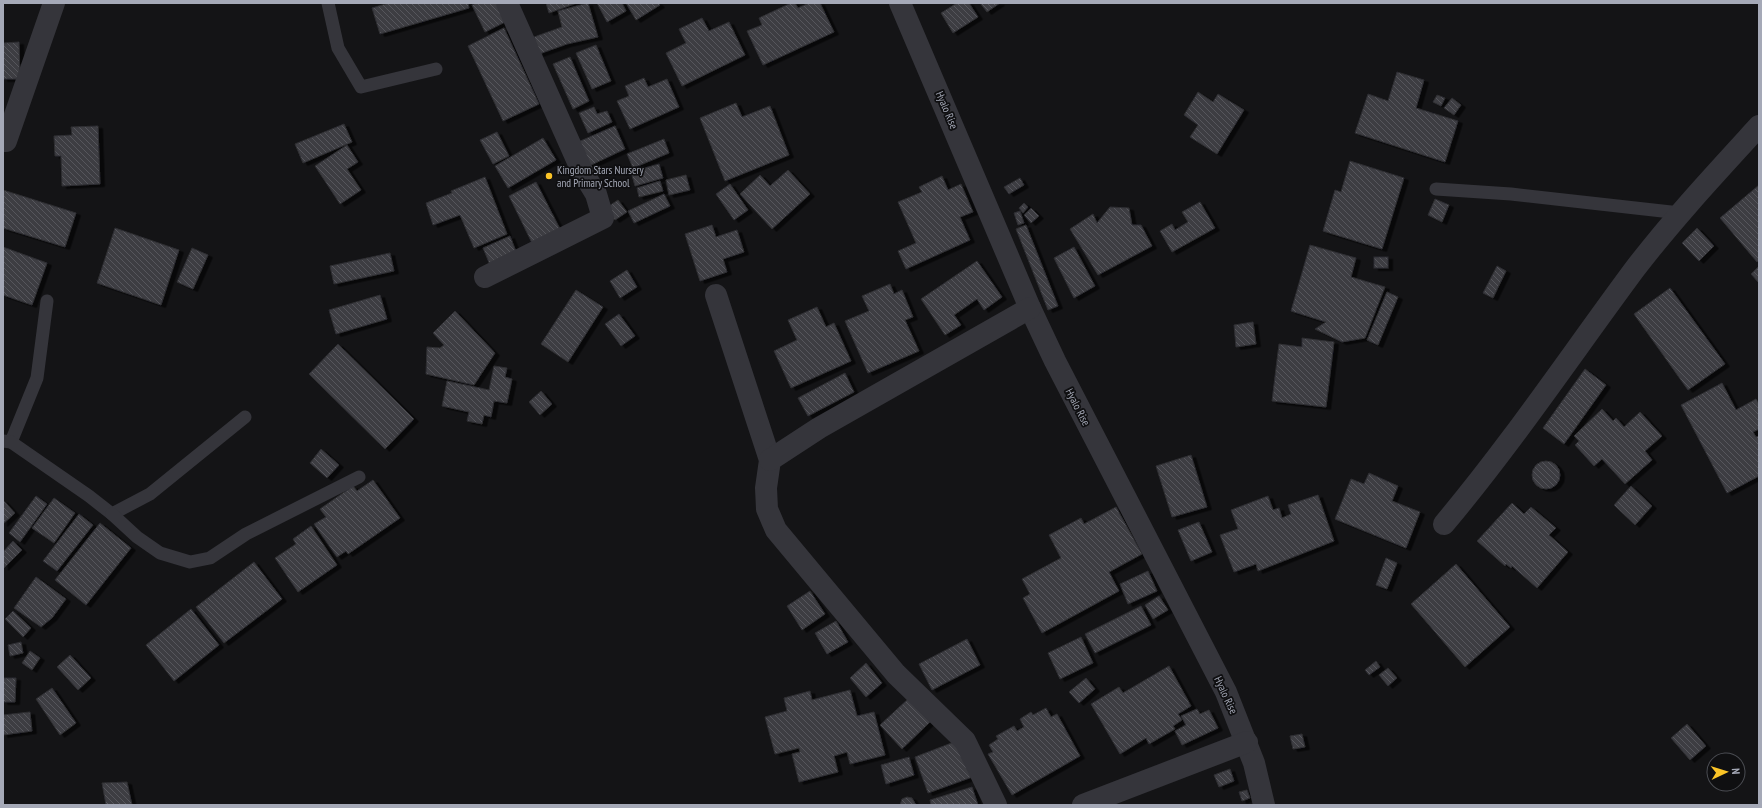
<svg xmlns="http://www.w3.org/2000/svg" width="1762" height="808" viewBox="0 0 1762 808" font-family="'PT Sans Narrow',sans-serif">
  <defs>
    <pattern id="building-back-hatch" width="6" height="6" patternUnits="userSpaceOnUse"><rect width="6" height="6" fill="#3e3e43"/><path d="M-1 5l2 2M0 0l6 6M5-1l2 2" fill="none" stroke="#57575c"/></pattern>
    <filter id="shadow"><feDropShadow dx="4.5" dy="2.5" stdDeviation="0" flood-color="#0009"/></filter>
  </defs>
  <rect width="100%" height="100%" fill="#141416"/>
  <g fill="url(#building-back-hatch)" stroke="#2e2e32" filter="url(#shadow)">
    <path d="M389,3H468L469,8L380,34L372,8Z"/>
    <path d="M476,3H498L507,21L485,32L472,5Z"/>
    <path d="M546,3H577L549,13Z"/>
    <path d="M588,3L598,37L567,44L539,54L534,37L562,27L558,11Z"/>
    <path d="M597,3H622L626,11L607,22Z"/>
    <path d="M626,3H658L660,5L636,20Z"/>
    <path d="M791,3H795L798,8L809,3H820L834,32L763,65L747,31L762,25L759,18Z"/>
    <path d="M957,3H969L978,17L953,33L941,13Z"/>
    <path d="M980,3H1000L987,12Z"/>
    <path d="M702,18L709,31L729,22L745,55L682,86L666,53L686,43L679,29Z"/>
    <path d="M504,28L539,104L503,121L468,46Z"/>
    <path d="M19,42L20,79H3V43Z"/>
    <path d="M596,45L611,81L592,89L576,53Z"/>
    <path d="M570,57L589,101L573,109L553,64Z"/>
    <path d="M1397,72L1424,80L1416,108L1458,121L1445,162L1355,133L1368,94L1388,101Z"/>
    <path d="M644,78L648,87L667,79L679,107L630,129L617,101L629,96L625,86Z"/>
    <path d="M1198,92L1213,102L1218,94L1244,110L1217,154L1190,137L1198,125L1184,115Z"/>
    <path d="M1437,95L1445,98L1441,106L1433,102Z"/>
    <path d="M1452,98L1461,105L1454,115L1444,108Z"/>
    <path d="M736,103L742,117L770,106L789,155L725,181L700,118Z"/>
    <path d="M594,107L597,114L607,111L612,122L588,133L579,113Z"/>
    <path d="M344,124L352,142L303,163L295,144Z"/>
    <path d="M98,126L100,184L62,186L61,156H55L54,136L72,135L71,127Z"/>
    <path d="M615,126L625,149L589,166L578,142Z"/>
    <path d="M497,132L509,156L493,164L480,140Z"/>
    <path d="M543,138L556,160L508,188L495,166Z"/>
    <path d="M664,139L669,153L633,168L627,154Z"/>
    <path d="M347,145L358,162L347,169L361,190L340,204L315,166Z"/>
    <path d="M1350,161L1404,178L1382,249L1323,231L1335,190L1341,192Z"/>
    <path d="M659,164L663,178L635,186L631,172Z"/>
    <path d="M788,170L810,194L772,229L740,194L760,175L770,186Z"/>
    <path d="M686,175L690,190L669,195L666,180Z"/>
    <path d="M942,176L948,190L961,184L973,212L960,217L970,240L906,269L898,251L916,243L898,202L922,192L919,187Z"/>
    <path d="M485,177L507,234L474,248L460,215L433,225L426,203L452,193L451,191Z"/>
    <path d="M1020,178L1024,185L1009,194L1004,187Z"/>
    <path d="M660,181L663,191L639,197L637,188Z"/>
    <path d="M536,182L560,229L532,243L509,196Z"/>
    <path d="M730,184L748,210L734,220L716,194Z"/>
    <path d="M1759,185V260L1757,262L1720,218Z"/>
    <path d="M3,190L76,213L65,247L3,228Z"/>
    <path d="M664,194L670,206L634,223L628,211Z"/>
    <path d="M1435,199L1449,205L1442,222L1428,215Z"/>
    <path d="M618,200L627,212L615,220L606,208Z"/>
    <path d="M1200,202L1215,228L1172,252L1160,231L1172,224L1175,230L1188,222L1182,212Z"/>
    <path d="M1024,203L1028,207L1023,213L1019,208Z"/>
    <path d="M1110,207L1129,208L1132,225H1141L1152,246L1098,275L1070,229L1093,214L1097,223Z"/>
    <path d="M1031,208L1039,216L1031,223L1024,215Z"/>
    <path d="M1020,211L1024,223L1018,225L1014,213Z"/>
    <path d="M712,225L716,237L737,230L744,252L723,259L727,272L700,281L685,234Z"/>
    <path d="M1026,225L1058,306L1048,310L1016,229Z"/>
    <path d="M115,228L179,250L161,305L97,283Z"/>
    <path d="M1697,228L1714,246L1699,261L1682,243Z"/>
    <path d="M510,236L517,254L490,265L483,248Z"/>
    <path d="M1310,245L1356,258L1351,277L1385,287L1365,338L1342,342L1315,329L1326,322L1291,311Z"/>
    <path d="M3,247L47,263L32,305L3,295Z"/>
    <path d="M1074,247L1095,286L1074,298L1054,258Z"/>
    <path d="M192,248L208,255L193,289L177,282Z"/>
    <path d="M390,253L394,271L334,284L330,266Z"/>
    <rect x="1374" y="257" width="14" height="11"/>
    <path d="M977,261L1002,297L984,310L977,299L954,315L961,325L945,335L921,299Z"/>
    <path d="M1497,266L1506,271L1493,298L1483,293Z"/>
    <path d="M1759,266V283L1751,274Z"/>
    <path d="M627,270L637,287L620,298L610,281Z"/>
    <path d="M890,284L894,294L902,290L913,317L905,320L919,351L868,373L845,321L869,311L862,296Z"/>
    <path d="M1670,288L1725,364L1688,390L1634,314Z"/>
    <path d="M576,290L603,307L568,362L541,344Z"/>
    <path d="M1387,292L1398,297L1378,345L1367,340Z"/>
    <path d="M380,295L387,319L336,334L329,310Z"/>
    <path d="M817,307L826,327L834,323L851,361L791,388L774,351L797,340L788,320Z"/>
    <path d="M455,311L495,353L474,385L426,374L427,347L440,348L444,345L433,333Z"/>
    <path d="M619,314L635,336L621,346L605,324Z"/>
    <path d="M1253,322L1256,344L1236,347L1234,325Z"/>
    <path d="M1302,338L1334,342L1326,407L1272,401L1279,344L1302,347Z"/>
    <path d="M338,344L414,419L385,449L309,374Z"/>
    <path d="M494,366L507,368L505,377L512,379L507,403L494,401L491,417L484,415L482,424L467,421L469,412L442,406L447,381L489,390Z"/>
    <path d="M1585,369L1606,385L1564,444L1543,428Z"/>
    <path d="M845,373L854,392L808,416L798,398Z"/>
    <path d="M1722,383L1736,410L1756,399L1759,404V429L1753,432L1756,437L1759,436V476L1727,493L1681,405Z"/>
    <path d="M541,391L552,404L540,415L529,402Z"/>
    <path d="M1602,409L1613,421L1616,418L1624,427L1640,412L1662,436L1645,451L1652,460L1625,484L1602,459L1594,466L1575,445L1579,441L1574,436Z"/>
    <path d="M321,449L339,465L327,478L310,463Z"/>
    <path d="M1191,455L1207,507L1172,517L1156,466Z"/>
    <circle cx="1546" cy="475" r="14"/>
    <path d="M1369,473L1398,486L1392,501L1420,512L1406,548L1335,519L1351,479L1364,484Z"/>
    <path d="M373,480L400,518L348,554L346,551L337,557L314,524L326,517L320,509L353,486L357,491Z"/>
    <path d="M1631,486L1652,506L1635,525L1614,505Z"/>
    <path d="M1318,495L1334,541L1258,571L1256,564L1234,572L1220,535L1238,529L1231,510L1268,496L1273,510L1279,508L1282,518L1291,514L1288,505Z"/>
    <path d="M36,496L47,504L20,542L9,533Z"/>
    <path d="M54,498L75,513L54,543L32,528Z"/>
    <path d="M3,500L15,513L3,524Z"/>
    <path d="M1512,503L1524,514L1531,507L1556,528L1549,535L1568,552L1537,588L1512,566L1511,568L1506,564L1505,566L1477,541Z"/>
    <path d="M1116,507L1142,554L1109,572L1119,591L1042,633L1023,598L1030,594L1022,579L1061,558L1049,535L1081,518L1084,524Z"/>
    <path d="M79,514L93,525L57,571L43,561Z"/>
    <path d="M1199,522L1212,552L1191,561L1178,530Z"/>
    <path d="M100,523L131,548L86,605L55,580Z"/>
    <path d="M311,526L337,565L298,592L275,558L296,544L293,539Z"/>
    <path d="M13,541L22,550L4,568L3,552Z"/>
    <path d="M1386,558L1397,563L1387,589L1376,585Z"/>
    <path d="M254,562L282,599L224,643L196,607Z"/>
    <path d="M1456,564L1510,627L1465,667L1411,604Z"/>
    <path d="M1148,571L1157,591L1128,604L1120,584Z"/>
    <path d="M36,577L66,599L52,618L41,627L14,608Z"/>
    <path d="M810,591L825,614L802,630L787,606Z"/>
    <path d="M1159,596L1168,610L1153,619L1145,605Z"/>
    <path d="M1141,606L1151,625L1095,653L1085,634Z"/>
    <path d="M191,609L219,645L174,681L146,645Z"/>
    <path d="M13,611L31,628L23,637L5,619Z"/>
    <path d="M836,621L848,642L827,654L815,633Z"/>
    <path d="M1081,637L1093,663L1060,679L1048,653Z"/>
    <path d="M967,639L980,665L932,690L919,664Z"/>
    <path d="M21,642L23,653L10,656L8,645Z"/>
    <path d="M30,651L40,658L32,670L22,663Z"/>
    <path d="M70,655L91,678L78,690L57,667Z"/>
    <path d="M1376,661L1380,667L1369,675L1365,670Z"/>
    <path d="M866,663L882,683L866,697L850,678Z"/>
    <path d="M1169,666L1191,706L1178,714L1182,720L1173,726L1175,729L1149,744L1146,738L1120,754L1091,704L1119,687L1123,693Z"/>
    <path d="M1388,668L1397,678L1388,686L1379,675Z"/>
    <path d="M3,678H16L15,702H3Z"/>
    <path d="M1086,678L1095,689L1079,703L1069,692Z"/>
    <path d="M52,688L76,723L60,735L36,699Z"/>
    <path d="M850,690L857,716L874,712L885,755L850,764L847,752L834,756L838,772L799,782L792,754L800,752L799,748L775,754L765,717L787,711L784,698L810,691L812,700Z"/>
    <path d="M908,699L930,722L902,749L880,725Z"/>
    <path d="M1046,708L1051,717L1057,714L1080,756L1012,795L988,754L993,752L989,745L998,739L996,736L1014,726L1017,731L1024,727L1020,719L1031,712L1033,715Z"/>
    <path d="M1197,709L1200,714L1209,710L1218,728L1182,745L1175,731L1186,725L1181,716Z"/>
    <path d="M30,712L32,731L3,735V715Z"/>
    <path d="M1687,724L1706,746L1690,760L1671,738Z"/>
    <path d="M1302,734L1305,747L1293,749L1290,736Z"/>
    <path d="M962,739L975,776L928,793L915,757Z"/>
    <path d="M909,757L914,775L886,784L881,765Z"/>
    <path d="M1230,769L1234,781L1219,787L1214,775Z"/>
    <path d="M127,782L132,805H106L102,783Z"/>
    <path d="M972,787L978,805H931L930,800Z"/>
    <path d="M1247,790L1250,798L1242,801L1239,792Z"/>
    <path d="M907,797L912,798L916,805H900L902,799Z"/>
  </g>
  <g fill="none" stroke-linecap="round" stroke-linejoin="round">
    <g stroke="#35353b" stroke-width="13">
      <path d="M328,3L338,48L361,87L436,69"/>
      <path d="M1436,189L1511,194L1680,213"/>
      <path d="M3,441L11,442L37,378L47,301"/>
      <path d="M11,442L89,496L112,514L150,494L245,417"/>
      <path d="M112,514L137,537L160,553L190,562L210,558L246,534L359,477"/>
    </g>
    <g stroke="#35353b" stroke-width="22">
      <path d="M900,3L1030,308L1055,361L1226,692L1254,763L1264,805"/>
      <path d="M6,141L54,3"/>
      <path d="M485,277L603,218L596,194L582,171L507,3"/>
      <path d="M716,295L770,460L766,488L767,509L776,530L896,674L965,741L996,805"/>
      <path d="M770,460L819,428L1030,308"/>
      <path d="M1444,524C1512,443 1571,355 1634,270C1673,219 1716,173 1759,126"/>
      <path d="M1083,805L1247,742"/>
    </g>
  </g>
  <circle fill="#fbc427" stroke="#0f0f11" stroke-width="1.5" cx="549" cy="176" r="4"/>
  <g text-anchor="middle" stroke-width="3.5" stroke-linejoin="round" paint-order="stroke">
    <g font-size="11" fill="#a5a9b7" stroke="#0f0f11">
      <text transform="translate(947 110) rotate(67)" y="4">Hyalo Rise</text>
      <text transform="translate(1078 407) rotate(63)" y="4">Hyalo Rise</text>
      <text transform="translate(1226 695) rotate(65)" y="4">Hyalo Rise</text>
    </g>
    <g font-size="11" fill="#a5a9b7" stroke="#0f0f11" text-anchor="start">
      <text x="557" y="174">Kingdom Stars Nursery<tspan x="557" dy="13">and Primary School</tspan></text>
    </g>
  </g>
  <rect width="1762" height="808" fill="none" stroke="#a5a9b7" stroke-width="8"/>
  <g transform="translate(1726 772) rotate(86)"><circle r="19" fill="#0f0f11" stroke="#4b4d53"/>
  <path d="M0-3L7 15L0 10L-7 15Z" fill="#fbc427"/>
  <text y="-6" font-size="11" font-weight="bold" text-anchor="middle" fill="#a5a9b7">N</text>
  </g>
</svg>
